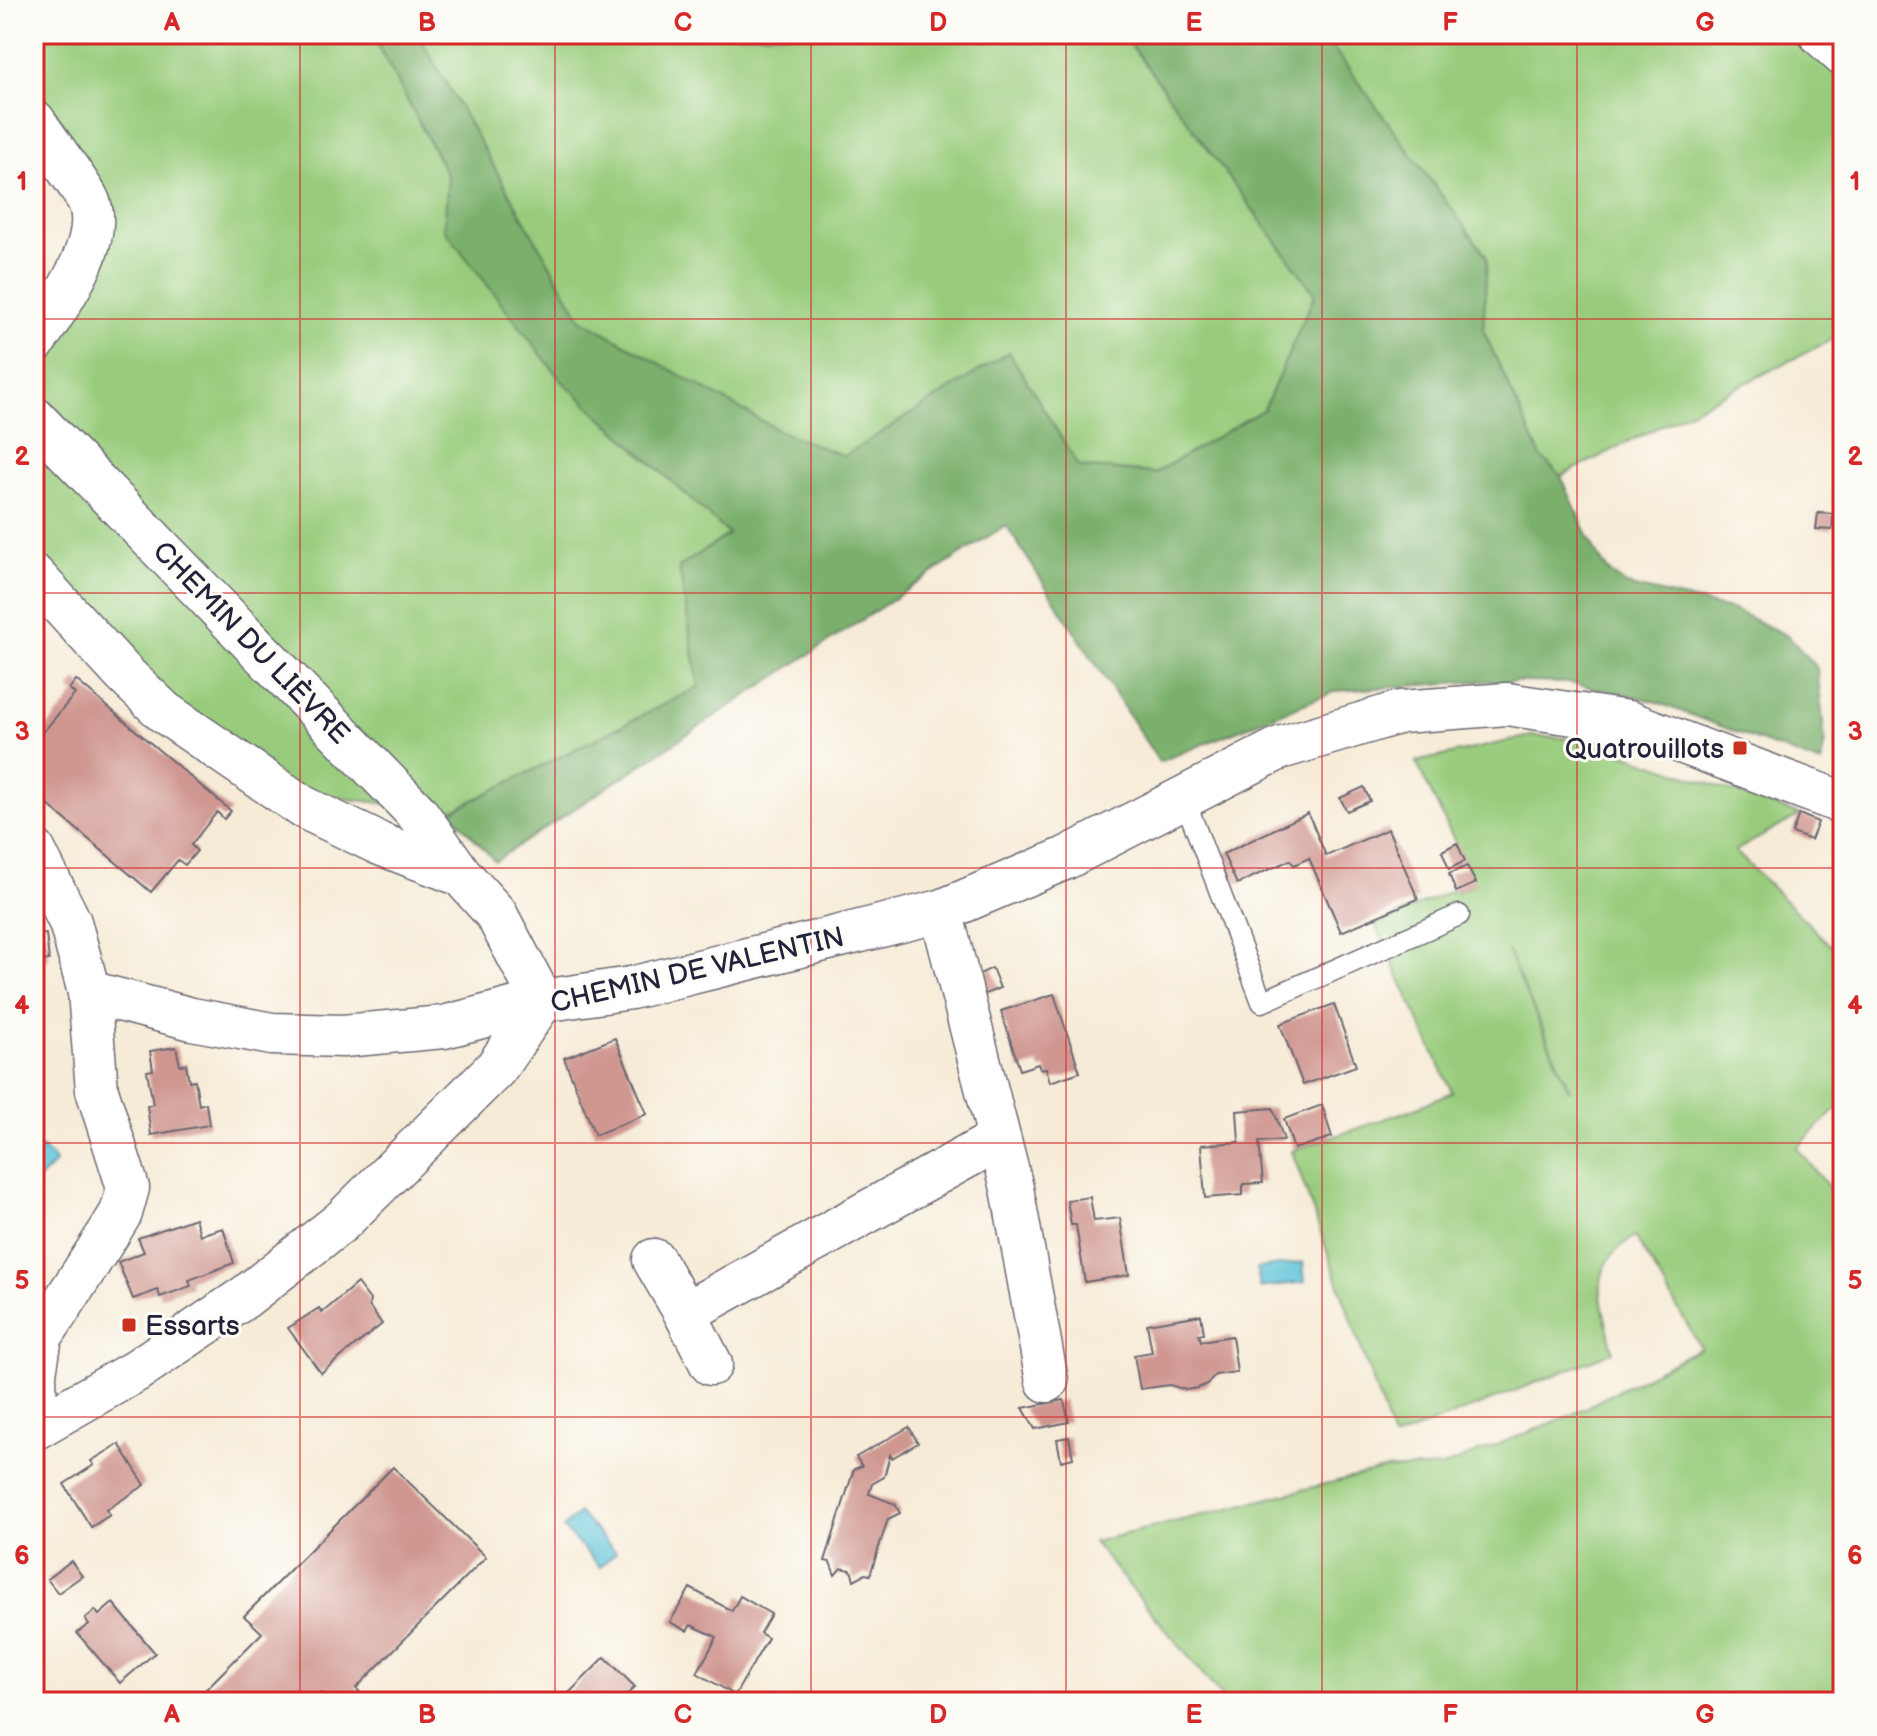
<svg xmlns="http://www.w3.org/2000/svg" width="1877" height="1736" viewBox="0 0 1877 1736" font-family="'Balsamiq Sans',sans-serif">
  <rect width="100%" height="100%" fill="#fdfcf7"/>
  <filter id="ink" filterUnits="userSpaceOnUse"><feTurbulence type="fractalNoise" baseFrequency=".0125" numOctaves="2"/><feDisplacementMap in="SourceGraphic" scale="16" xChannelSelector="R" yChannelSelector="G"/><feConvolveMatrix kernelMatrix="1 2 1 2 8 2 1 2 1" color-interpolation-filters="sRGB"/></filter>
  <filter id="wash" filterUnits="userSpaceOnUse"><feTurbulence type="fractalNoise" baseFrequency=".006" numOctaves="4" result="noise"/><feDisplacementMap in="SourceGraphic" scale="32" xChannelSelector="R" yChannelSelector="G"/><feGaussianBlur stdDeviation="1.8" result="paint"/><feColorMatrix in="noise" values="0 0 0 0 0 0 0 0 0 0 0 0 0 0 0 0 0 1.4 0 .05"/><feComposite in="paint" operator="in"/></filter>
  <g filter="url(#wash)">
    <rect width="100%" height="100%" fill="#f6ebd7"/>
    <g fill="#98cc7c" stroke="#5d775c" stroke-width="2" fill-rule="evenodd">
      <path d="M34,34H1843V334L1561,476L1541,457L1483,330L1487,258L1264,409L1155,474L1079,467L1009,353L700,687L450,812L250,786L34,582V376L114,218L34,94Z"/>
      <path d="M1531,736L1581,739L1800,815L1735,851L1843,958V1102L1797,1148L1843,1205V1702H1226L1093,1542L1382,1470L1442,1467L1571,1415L1701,1348L1635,1236C1583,1269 1603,1302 1613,1352L1393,1439L1292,1151L1413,1109L1452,1092L1375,925L1455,889L1457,892L1475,883L1416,762ZM1507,950L1570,1090H1569Z"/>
    </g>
    <path fill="#7ab06c" stroke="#4e6954" stroke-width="2" d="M372,34H418L581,319L780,431L844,456L1009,352L1079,467L1155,473L1264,409L1315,294L1123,34H1323L1487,257L1483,330L1541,457L1561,476L1594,549L1608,571L1626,585L1734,610L1788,636L1817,668L1825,741L1821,764L1654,701L1569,683L1478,681L1336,691L1159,762L1006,525L495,861L450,812L699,687L679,567L729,534L561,380L444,229L448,177Z"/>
    <g fill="#5ac2d8" stroke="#3e728a" stroke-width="2">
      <path d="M41,1147L53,1158L55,1163L34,1184V1153Z"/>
      <path d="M1303,1262L1305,1282L1260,1288L1257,1268Z"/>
      <path d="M579,1513L616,1552L600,1567L563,1528Z"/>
    </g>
    <g id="blocks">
      <g fill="#d09791">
        <path d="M1818,513L1833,514L1832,530L1816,529Z"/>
        <path d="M76,680L231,811L224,819L217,812L191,845L197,851L185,865L178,860L151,892L34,793V743L75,694L69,689Z"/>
        <path d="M1364,787L1370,801L1347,811L1340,798Z"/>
        <path d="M1308,813L1326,856L1388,829L1418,899L1341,932L1309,858L1294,865L1290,860L1237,884L1223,854Z"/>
        <path d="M1799,814L1818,822L1811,840L1792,833Z"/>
        <path d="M1457,843L1465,861L1449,869L1442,851Z"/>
        <path d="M1467,866L1476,883L1456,892L1449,874Z"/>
        <path d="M46,934L49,960L34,962V935Z"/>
        <path d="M992,968L1000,988L973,999L967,980Z"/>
        <path d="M1054,994L1080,1072L1050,1082L1046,1068L1040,1069L1038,1064L1020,1070L1001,1011Z"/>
        <path d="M1334,1004L1356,1066L1303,1085L1280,1024Z"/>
        <path d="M615,1038L647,1114L595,1135L564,1058Z"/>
        <path d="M176,1047L180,1065L186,1064L189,1081L195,1080L199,1105L206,1103L209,1125L151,1135L147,1106L153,1104L147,1071L153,1070L150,1051Z"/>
        <path d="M1322,1105L1332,1137L1294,1149L1284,1119Z"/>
        <path d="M1273,1108L1284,1140L1259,1142L1263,1183L1243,1184V1195L1205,1198L1201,1145L1239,1142L1237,1111Z"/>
        <path d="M1090,1197L1094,1221L1120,1218L1129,1275L1085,1282L1076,1225H1071L1067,1200Z"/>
        <path d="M195,1218L200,1235L223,1228L234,1263L189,1280L191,1286L160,1297L158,1290L133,1299L118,1262L144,1252L138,1238Z"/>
        <path d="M357,1283L370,1300L369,1306L382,1324L321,1373L288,1328L319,1308L322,1313Z"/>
        <path d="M1201,1315L1204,1333L1199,1334L1201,1341L1232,1336L1237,1372L1215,1375L1207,1384L1198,1388L1186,1390L1170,1385L1140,1389L1134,1355L1152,1352L1147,1324Z"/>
        <path d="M1064,1400L1069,1422L1035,1429L1023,1408Z"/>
        <path d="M909,1427L918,1443L892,1458L890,1455L884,1477L872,1484L869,1494L895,1504L900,1513L888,1519L870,1575L865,1574L854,1580L851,1570L841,1568L835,1575L830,1562L825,1561L854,1469L862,1466L856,1457Z"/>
        <path d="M1069,1437L1073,1458L1061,1461L1057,1439Z"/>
        <path d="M119,1444L145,1485L106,1510L110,1515L91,1527L64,1484L94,1465L91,1461Z"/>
        <path d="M393,1467L486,1557L356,1688L367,1700L364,1702H330L321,1693L311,1702H193L262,1633L244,1616Z"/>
        <path d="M71,1561L82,1576L58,1593L47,1579Z"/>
        <path d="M690,1588L732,1611L740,1596L771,1614L760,1633L768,1638L735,1695L697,1673L717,1637L691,1625L687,1631L670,1622Z"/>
        <path d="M113,1603L155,1653L120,1683L77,1633L89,1624L85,1619L95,1610L99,1615Z"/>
        <path d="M605,1657L635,1687L619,1702H560Z"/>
      </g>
    </g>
  </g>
  <g filter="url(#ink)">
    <use href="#blocks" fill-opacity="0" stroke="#6c6872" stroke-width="2"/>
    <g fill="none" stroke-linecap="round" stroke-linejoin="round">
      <g stroke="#6c6872" stroke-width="23">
        <path id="lane" d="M1184,798L1262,1002L1459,915"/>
      </g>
      <g stroke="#6c6872" stroke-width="45">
        <g id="street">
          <path d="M1820,34L1843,55"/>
          <path d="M34,121C50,145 73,174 87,198C109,239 56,309 34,343"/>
          <path d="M34,418L417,813L461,875L496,914L542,1001L444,1027L343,1036L272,1034L192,1019L89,992"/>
          <path d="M34,576L125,675L164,712L303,807L380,844L461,875"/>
          <path d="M34,850L70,922L89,992L97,1090L128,1188L121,1213L110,1231L41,1337L35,1373L36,1427"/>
          <path d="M941,911L1012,1188L1047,1381"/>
          <path d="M654,1260L685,1313L711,1364"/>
          <path d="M685,1313L999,1139"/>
          <path d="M34,1429L134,1372L245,1297L341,1222L496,1068L542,1001L631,988L941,911L1066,858L1280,748L1401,712L1507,704L1628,722L1843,803"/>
        </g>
      </g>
      <use href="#lane" stroke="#fff" stroke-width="20"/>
      <use href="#street" stroke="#fff" stroke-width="42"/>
    </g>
  </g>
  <path fill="none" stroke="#d62828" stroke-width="2" stroke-opacity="0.55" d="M300,34V1702M555,34V1702M811,34V1702M1066,34V1702M1322,34V1702M1577,34V1702M34,319H1843M34,593H1843M34,868H1843M34,1143H1843M34,1417H1843"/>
  <g fill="#c8321e" stroke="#fdfcf7" stroke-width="3">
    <rect x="1732" y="740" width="16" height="16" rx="4"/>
    <rect x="121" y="1317" width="16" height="16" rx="4"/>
  </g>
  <g text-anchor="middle" stroke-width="6" stroke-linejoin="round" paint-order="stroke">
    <g font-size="28" fill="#22223b" stroke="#fdfcf7">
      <text transform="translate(252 642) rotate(46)" y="10">CHEMIN DU LIÈVRE</text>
      <text transform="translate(697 969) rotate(-13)" y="10">CHEMIN DE VALENTIN</text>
    </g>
    <g font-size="28" fill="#22223b" stroke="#fdfcf7" text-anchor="end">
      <text x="1724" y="758">Quatrouillots</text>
      <text x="145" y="1335" text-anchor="start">Essarts</text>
    </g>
  </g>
  <rect width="1877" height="1736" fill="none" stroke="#fdfcf7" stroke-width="88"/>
  <rect x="44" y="44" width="1789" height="1648" fill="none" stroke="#d62828" stroke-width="3"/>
  <g font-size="26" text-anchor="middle" font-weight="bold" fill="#d62828">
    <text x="172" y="31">A</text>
    <text x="427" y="31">B</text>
    <text x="683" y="31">C</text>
    <text x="938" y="31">D</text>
    <text x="1194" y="31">E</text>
    <text x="1450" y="31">F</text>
    <text x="1705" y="31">G</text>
    <text x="22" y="190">1</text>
    <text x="1855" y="190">1</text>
    <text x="22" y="465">2</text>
    <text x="1855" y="465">2</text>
    <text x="22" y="740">3</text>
    <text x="1855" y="740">3</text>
    <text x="22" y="1014">4</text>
    <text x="1855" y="1014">4</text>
    <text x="22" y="1289">5</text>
    <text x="1855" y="1289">5</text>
    <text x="22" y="1564">6</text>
    <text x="1855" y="1564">6</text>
    <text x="172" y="1723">A</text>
    <text x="427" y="1723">B</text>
    <text x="683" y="1723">C</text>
    <text x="938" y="1723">D</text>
    <text x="1194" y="1723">E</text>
    <text x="1450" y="1723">F</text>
    <text x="1705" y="1723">G</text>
  </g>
</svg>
